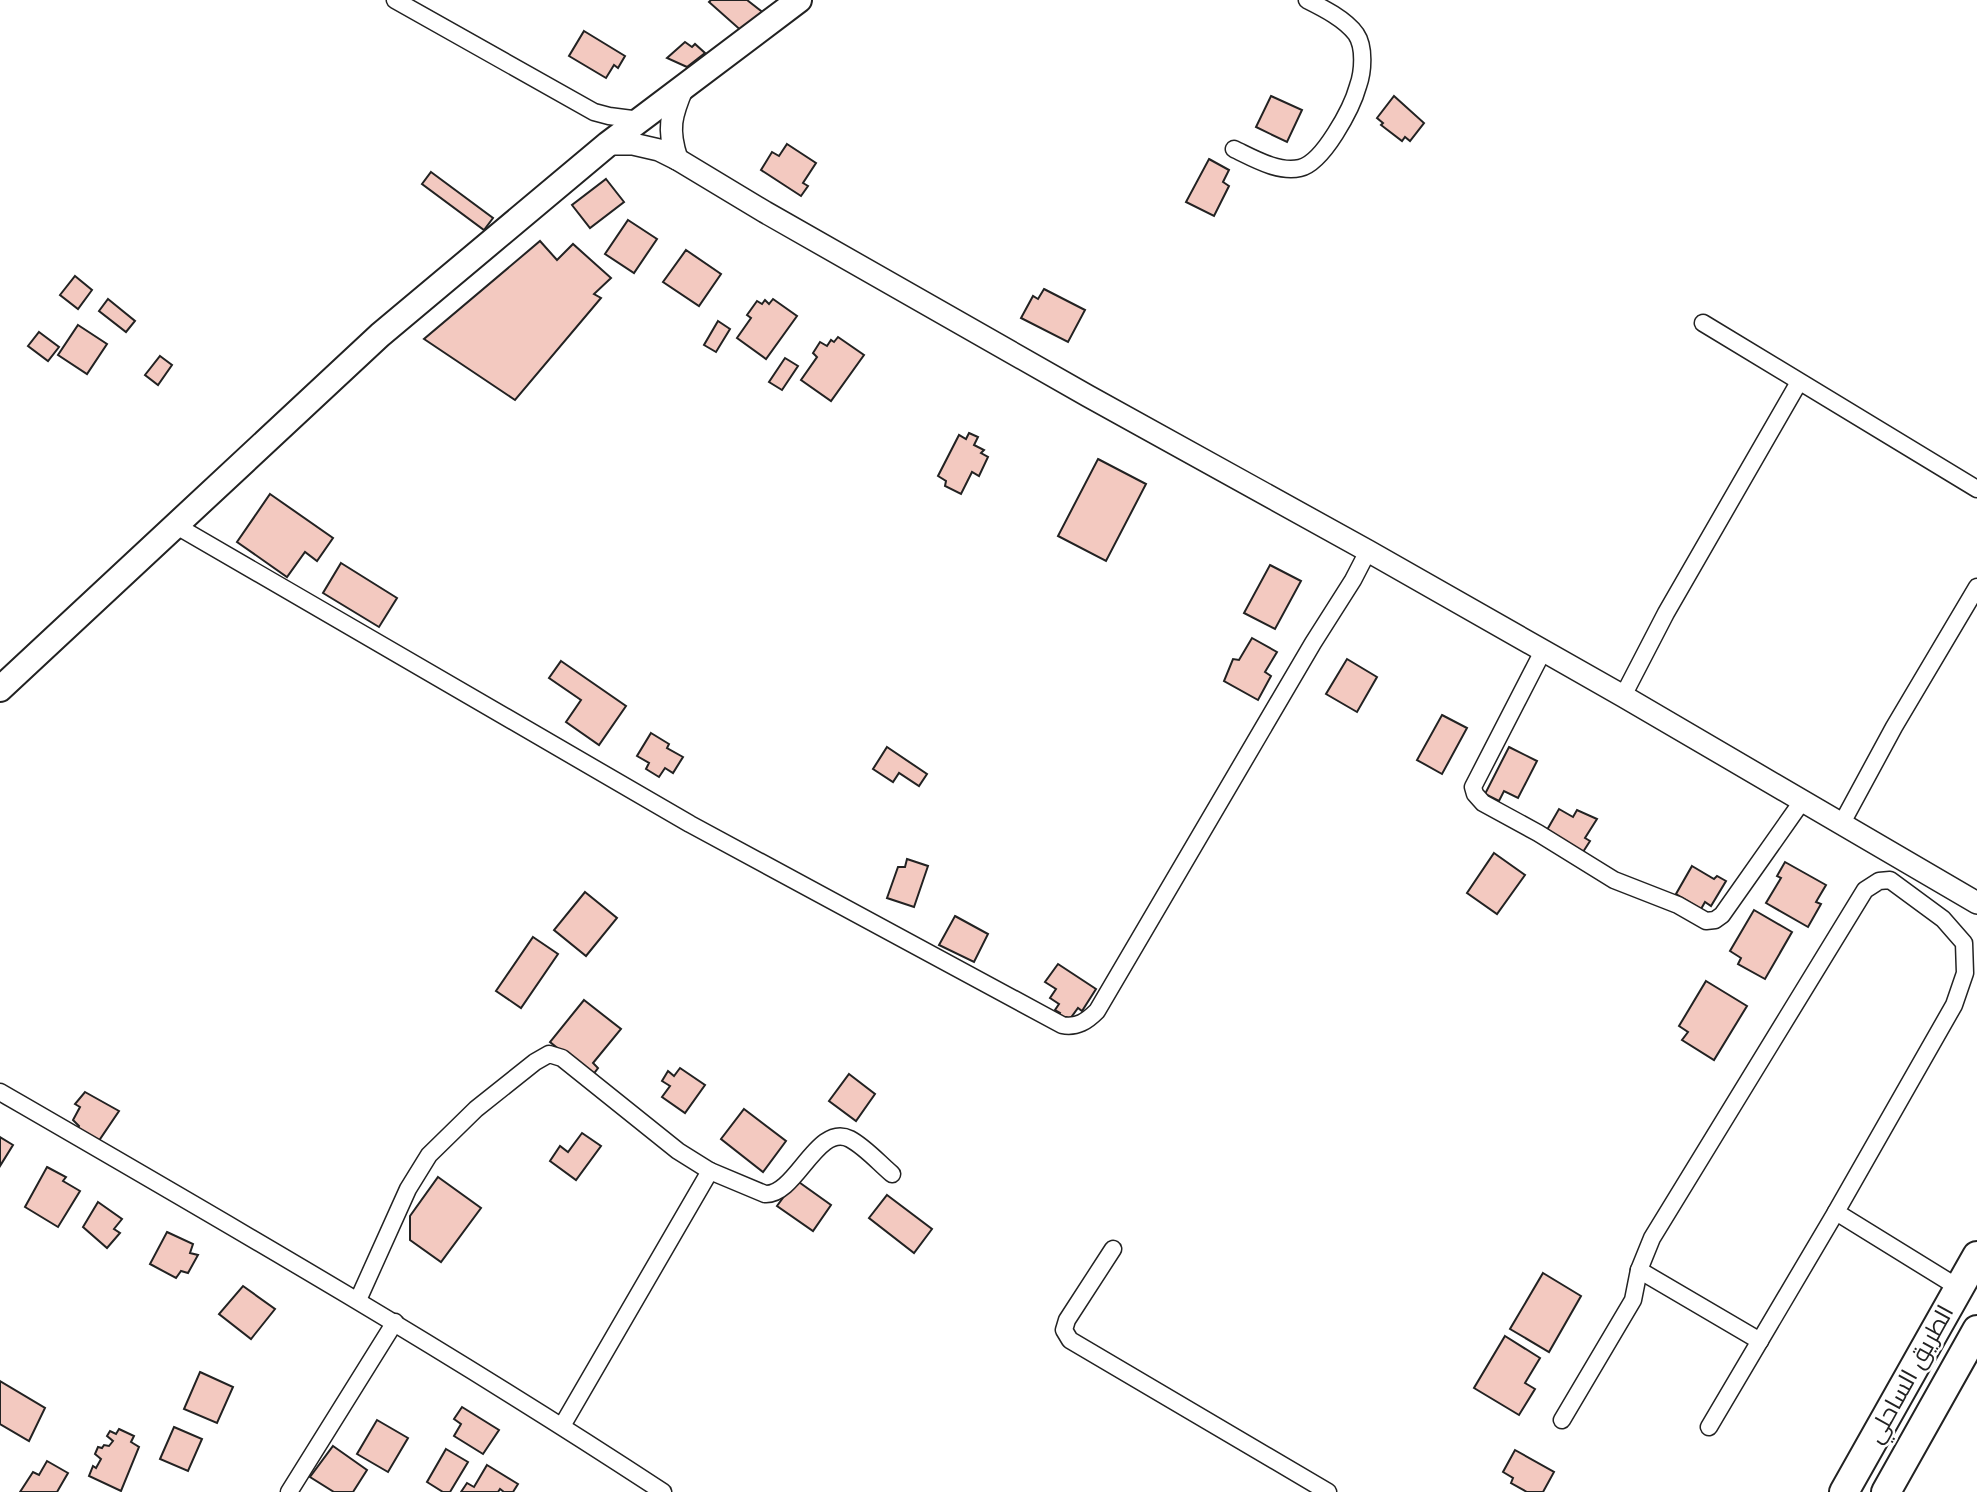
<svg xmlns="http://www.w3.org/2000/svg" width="1977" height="1492" viewBox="0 0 1977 1492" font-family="'Nunito Sans',Cairo,sans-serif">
  <rect width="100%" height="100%" fill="#fff"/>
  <g fill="#f3c9c0" stroke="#222" stroke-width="2">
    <path d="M711,0H747L765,14L745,34L709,2Z"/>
    <path d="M584,31L625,56L618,68L614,65L606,78L569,56Z"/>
    <path d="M685,42L692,47L695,44L705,53L687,67L667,58Z"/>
    <path d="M1271,96L1302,110L1287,142L1256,127Z"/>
    <path d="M1394,96L1424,123L1410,141L1405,137L1402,141L1381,125L1383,123L1377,118Z"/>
    <path d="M787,144L816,163L803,183L808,186L801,196L761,170L772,152L779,156Z"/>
    <path d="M1209,159L1229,170L1223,182L1229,186L1214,216L1186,202Z"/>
    <path d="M431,172L493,218L484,230L422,184Z"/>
    <path d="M606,179L624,202L590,228L572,205Z"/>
    <path d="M628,220L657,239L634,273L605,254Z"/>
    <path d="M540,241L557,260L573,244L611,278L594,294L601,298L515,400L424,339Z"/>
    <path d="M686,250L721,274L699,306L663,282Z"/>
    <path d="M75,276L92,290L78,309L60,295Z"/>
    <path d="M1044,289L1085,310L1068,342L1021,318L1033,296L1038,299Z"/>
    <path d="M108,299L135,321L126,332L99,311Z"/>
    <path d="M773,299L797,316L766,359L737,338L751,318L747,315L757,301L762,304L765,300L769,304Z"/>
    <path d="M718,321L730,329L716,352L704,345Z"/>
    <path d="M78,325L107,344L87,374L58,355Z"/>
    <path d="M39,332L59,347L48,361L28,346Z"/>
    <path d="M838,337L864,355L831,401L801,380L817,357L813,353L820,342L827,346L831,340L834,342Z"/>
    <path d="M160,356L172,365L158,385L145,375Z"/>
    <path d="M785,358L798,366L782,390L769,382Z"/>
    <path d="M969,433L978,437L974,445L984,450L981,453L988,457L979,476L972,472L961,494L945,486L946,481L938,476L959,435L966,439Z"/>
    <path d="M1098,459L1146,484L1106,561L1058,536Z"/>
    <path d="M270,494L333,538L317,561L305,552L287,577L237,542Z"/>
    <path d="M341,563L397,598L379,627L323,593Z"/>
    <path d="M1270,565L1301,581L1275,629L1244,613Z"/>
    <path d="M1252,638L1277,652L1265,672L1271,676L1258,700L1224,681L1233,659L1239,660Z"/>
    <path d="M1347,659L1377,677L1357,712L1326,694Z"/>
    <path d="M561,661L626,706L599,745L566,722L581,700L549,678Z"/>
    <path d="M1442,715L1467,728L1442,774L1417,760Z"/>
    <path d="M651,733L669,744L667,748L683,757L673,773L665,768L659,777L646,769L649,763L637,756Z"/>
    <path d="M887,747L927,774L919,786L899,773L893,782L873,769Z"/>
    <path d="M1509,747L1537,761L1518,798L1504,791L1499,801L1485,794Z"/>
    <path d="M1559,809L1573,817L1577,810L1597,819L1585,838L1590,841L1583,852L1547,830Z"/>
    <path d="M1494,853L1525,875L1497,914L1467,893Z"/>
    <path d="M907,859L928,866L914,907L887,898L898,867H905Z"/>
    <path d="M1785,862L1826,885L1816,902L1821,904L1808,927L1766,903L1781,878L1777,876Z"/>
    <path d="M1692,866L1714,879L1717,876L1726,881L1711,906L1705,902L1701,909L1676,894Z"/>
    <path d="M585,892L617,918L586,956L554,930Z"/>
    <path d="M1754,910L1792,932L1765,979L1738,964L1741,958L1730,951Z"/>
    <path d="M955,916L988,934L974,962L939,945Z"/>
    <path d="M533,937L558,954L521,1008L496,991Z"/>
    <path d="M1058,964L1096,989L1082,1011L1078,1008L1067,1023L1058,1017L1060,1013L1055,1010L1059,1004L1050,998L1056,989L1045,982Z"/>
    <path d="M1706,981L1747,1006L1714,1060L1682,1040L1688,1032L1679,1026Z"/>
    <path d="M584,1000L621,1029L593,1063L598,1068L592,1076L550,1042Z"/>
    <path d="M680,1068L705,1085L685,1113L662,1097L670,1086L662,1081L668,1071L674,1076Z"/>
    <path d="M849,1074L875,1094L856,1121L829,1101Z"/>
    <path d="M85,1092L119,1111L96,1145L77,1131L79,1126L73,1120L80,1107L75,1104Z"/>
    <path d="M744,1109L786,1141L763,1172L721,1139Z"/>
    <path d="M582,1133L601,1146L576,1180L550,1161L560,1146L568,1152Z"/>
    <path d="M0,1137L13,1145L0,1166Z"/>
    <path d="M47,1167L66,1177L63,1181L80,1191L58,1227L25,1207Z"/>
    <path d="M438,1177L481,1208L441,1262L410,1240V1216Z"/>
    <path d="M796,1180L831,1205L813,1231L777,1206Z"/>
    <path d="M887,1195L932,1229L914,1253L869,1218Z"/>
    <path d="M98,1202L122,1219L114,1229L120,1233L107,1248L83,1227Z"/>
    <path d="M167,1232L193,1244L190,1253L198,1255L188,1273L181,1271L176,1278L150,1264Z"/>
    <path d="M1543,1273L1581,1296L1549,1352L1510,1329Z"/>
    <path d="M243,1286L275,1309L251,1339L219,1314Z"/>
    <path d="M1505,1336L1540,1358L1525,1383L1535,1389L1519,1415L1474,1388Z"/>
    <path d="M200,1372L233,1387L217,1423L184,1409Z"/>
    <path d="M0,1381L45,1408L29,1441L0,1424Z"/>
    <path d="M462,1407L499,1430L483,1454L454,1436L461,1424L454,1419Z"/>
    <path d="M377,1420L408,1438L388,1472L357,1454Z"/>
    <path d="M174,1427L202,1439L188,1471L160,1459Z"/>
    <path d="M119,1429L134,1436L131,1442L139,1447L121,1491L89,1476L93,1466L96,1468L101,1459L95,1454L98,1447L102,1448L104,1445L109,1446L113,1441L107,1436L110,1431L116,1434Z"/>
    <path d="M333,1446L367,1470L353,1492H334L310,1477Z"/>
    <path d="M446,1449L468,1462L450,1492H443L427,1482Z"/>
    <path d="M1515,1450L1554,1472L1543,1492H1527L1511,1483L1513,1478L1503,1472Z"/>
    <path d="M47,1461L68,1473L57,1492H20L33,1472L39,1475Z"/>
    <path d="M487,1465L518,1484L513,1492H504L500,1489L498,1492H461L467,1483L474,1487Z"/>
  </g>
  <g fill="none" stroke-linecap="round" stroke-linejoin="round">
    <g stroke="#222" stroke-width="19">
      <g id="street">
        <path d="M395,0L594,112L609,116L640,120"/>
        <path d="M1234,149C1253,158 1278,173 1300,168C1323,163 1352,108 1358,86C1363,72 1365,47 1356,34C1345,19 1323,8 1307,0"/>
        <path d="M1703,323L1977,489"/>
        <path d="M175,525L690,824L1062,1025C1077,1028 1087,1021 1097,1011L1313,643L1353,580L1368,551"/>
        <path d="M1543,651L1473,787L1475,794L1483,803L1538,833L1614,880L1678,905L1706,921L1715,920L1722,915L1803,800"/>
        <path d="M1623,696L1666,613L1799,382"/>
        <path d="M1842,823L1894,727L1977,587"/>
        <path d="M0,1092C223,1221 447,1350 663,1492"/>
        <path d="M710,1171L765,1194C796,1196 817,1122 850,1139C865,1147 879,1163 892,1174"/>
        <path d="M1113,1249L1067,1320L1064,1330L1070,1340L1328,1492"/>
        <path d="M1639,1270L1760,1341"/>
        <path d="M358,1300L408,1189L429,1155L476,1109L535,1062L549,1054L562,1058L678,1151L710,1171L562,1426"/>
        <path d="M1562,1420L1633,1300L1639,1270L1652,1238L1865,890L1879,881L1890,880L1943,919L1964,943L1965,973L1954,1005L1836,1212L1959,1288"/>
        <path d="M1709,1427L1836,1212"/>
        <path d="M289,1492L395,1322"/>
      </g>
    </g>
    <g stroke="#222" stroke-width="24">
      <g id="secondary">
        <path d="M608,144H633L659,150L677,159L765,212L1088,396L1368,551L1623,696L1977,903"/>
        <path d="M677,159C667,129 671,115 683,87"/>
      </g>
    </g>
    <g stroke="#222" stroke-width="28">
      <path id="primary" d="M0,689L380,335L608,144L799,0"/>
    </g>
    <g stroke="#222" stroke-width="32">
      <g id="highway">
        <path d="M1844,1492L1977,1256"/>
        <path d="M1886,1492L1977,1330"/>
      </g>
    </g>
    <use href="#street" stroke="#fff" stroke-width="16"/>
    <use href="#secondary" stroke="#fff" stroke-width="21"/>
    <use href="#primary" stroke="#fff" stroke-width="24"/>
    <use href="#highway" stroke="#fff" stroke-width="28"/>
  </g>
  <g text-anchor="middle" stroke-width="5" stroke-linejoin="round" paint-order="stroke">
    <g font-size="24" fill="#222" stroke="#fff">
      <text transform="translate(1910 1374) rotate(-61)" y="8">الطريق الساحلي</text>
    </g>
  </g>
</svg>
